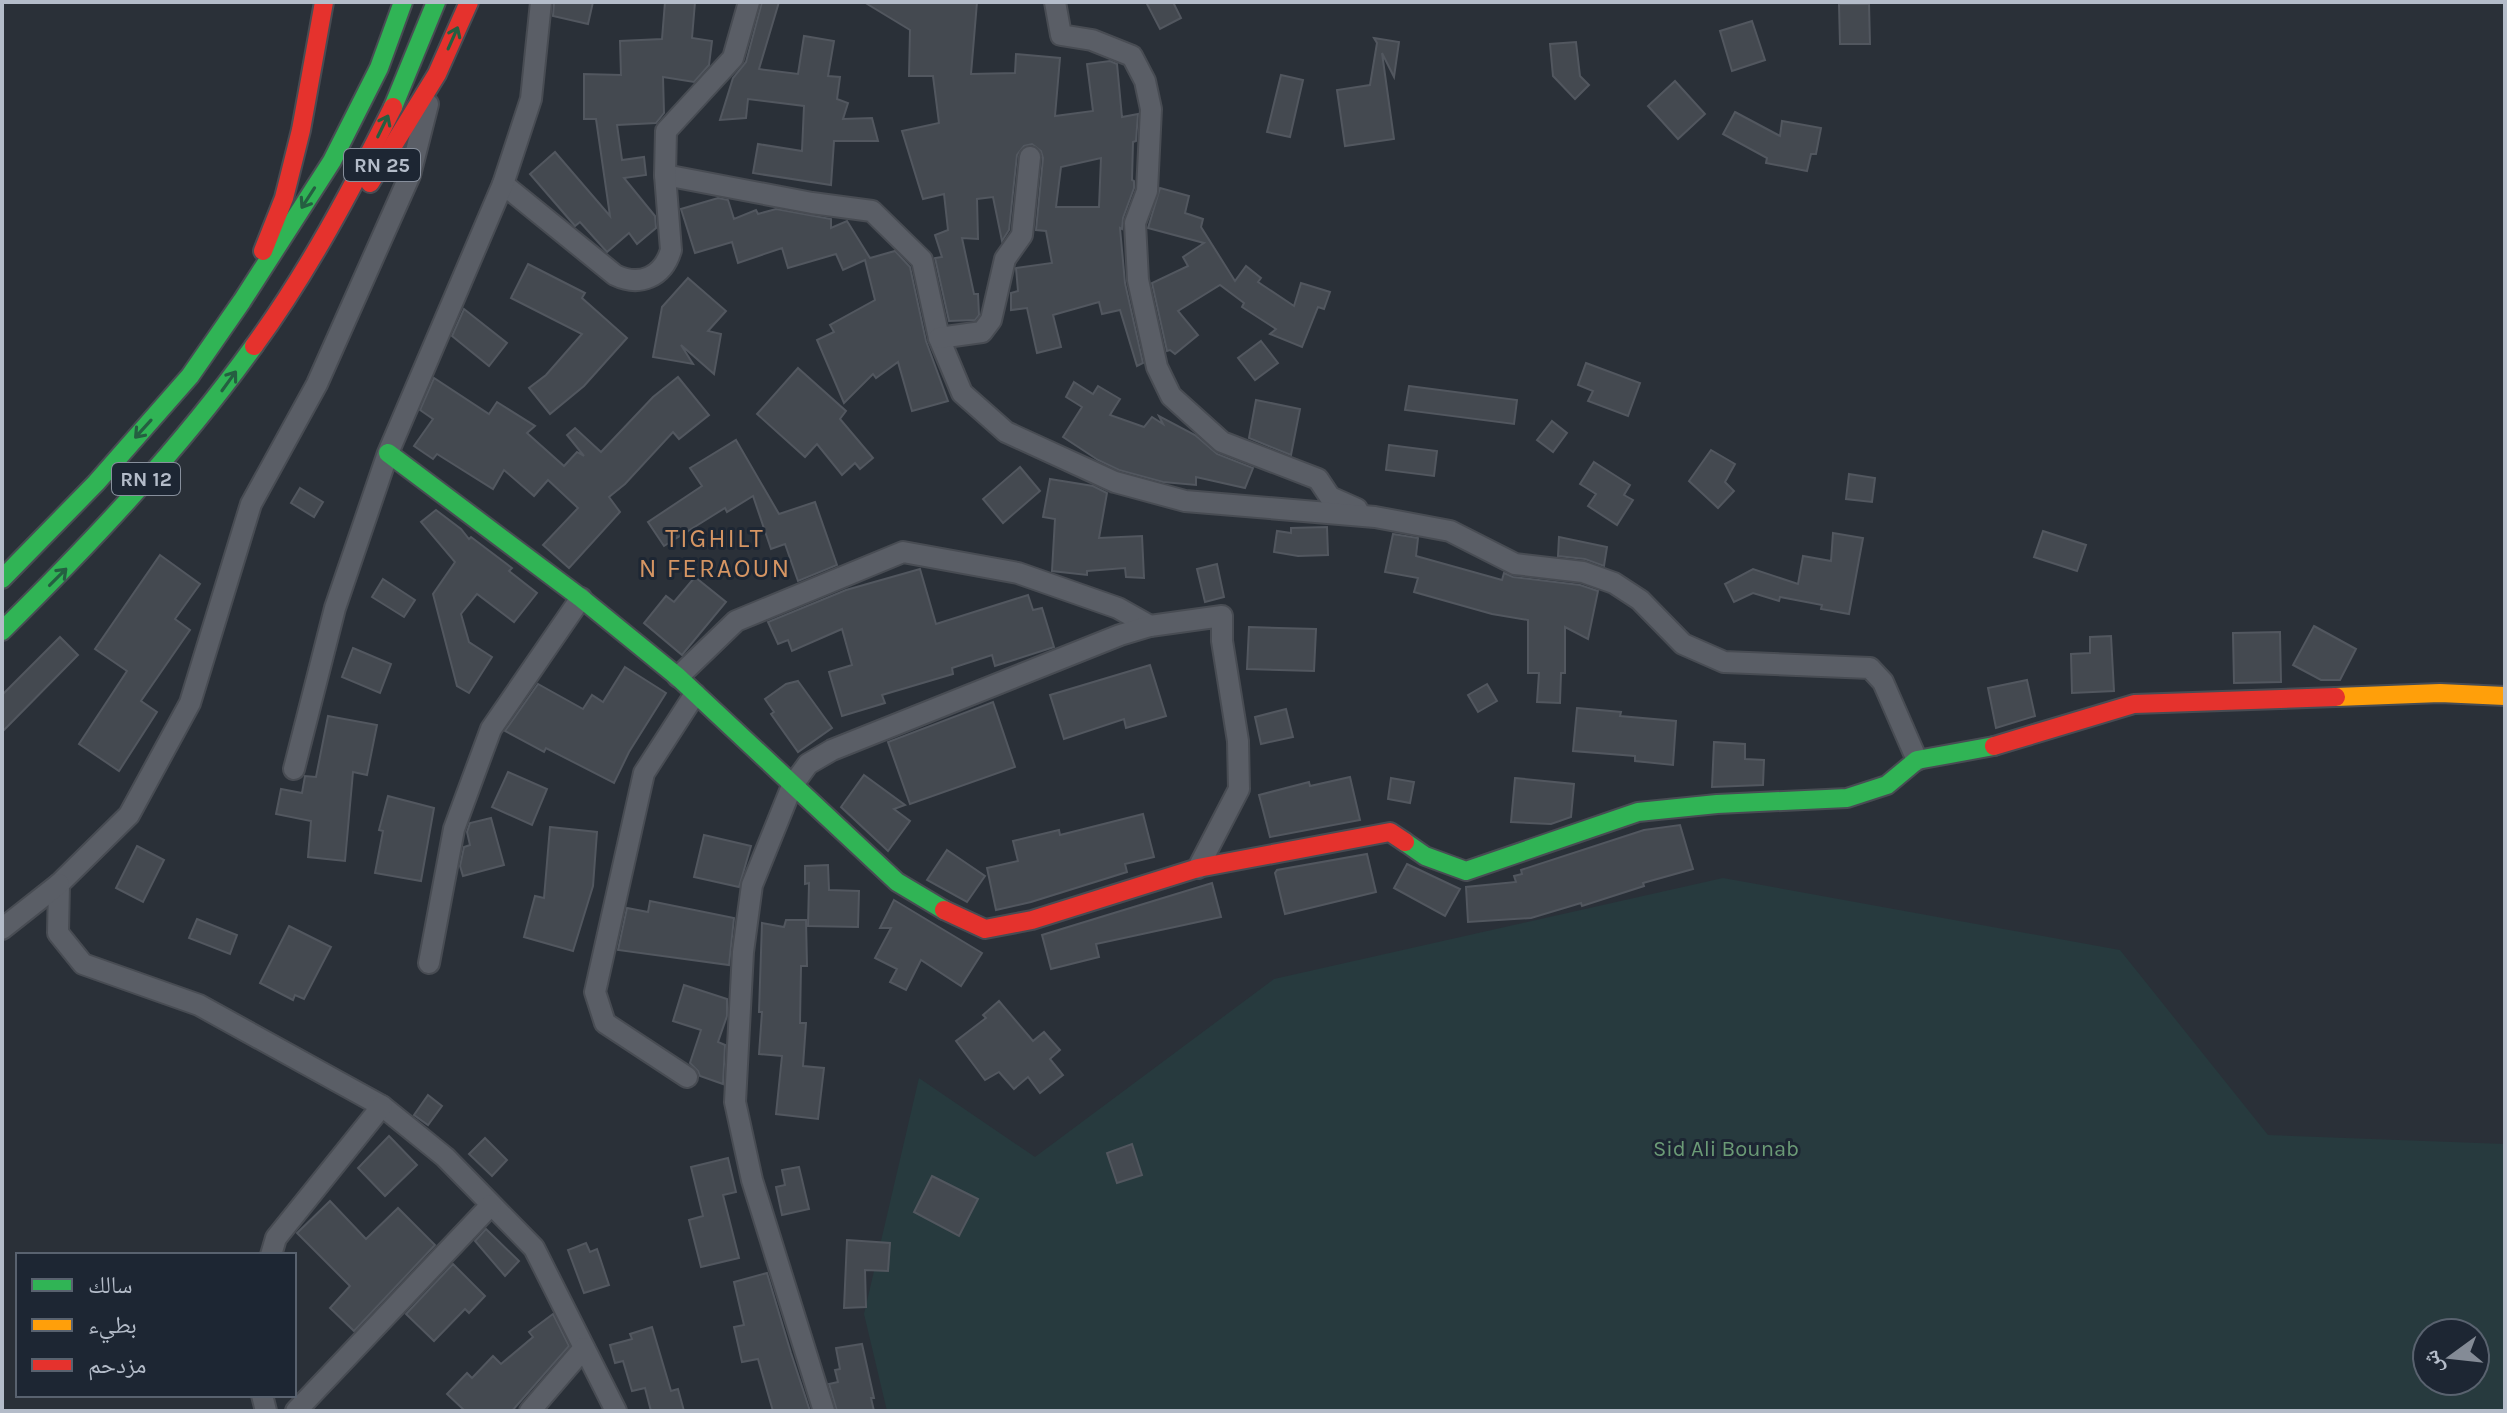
<svg xmlns="http://www.w3.org/2000/svg" width="2507" height="1413" viewBox="0 0 2507 1413" font-family="Karla,'Noto Naskh Arabic',sans-serif">
  <rect width="100%" height="100%" fill="#2a3038"/>
  <path fill="#273a3e" fill-rule="evenodd" d="M1723,878L2120,950L2268,1135L2505,1144V1411H887L864,1314L919,1078L1035,1157L1274,979ZM2427,1333H2475V1381H2427Z"/>
  <g fill="#444950" stroke="#52575f" stroke-width="2" fill-rule="evenodd">
    <path d="M554,2H593L588,24L553,16Z"/>
    <path d="M665,2H695L692,38L712,41L709,65L694,82L663,77L664,113L656,123L617,125L622,160L644,157L646,175L624,178L655,216L656,228L637,244L629,233L607,252L580,222L575,226L530,174L555,152L610,216L596,119H584V74L621,75L620,41L662,39Z"/>
    <path d="M762,2H779L759,69L798,74L804,36L834,41L828,76L840,77L837,99L848,103L843,119L872,118L878,141H834L831,185L753,173L758,144L802,151L804,106L748,99L746,118L720,120L733,78L746,62Z"/>
    <path d="M864,2H977L971,74L1015,73L1016,54L1060,58L1055,116L1093,111L1087,64L1110,61L1117,64L1122,117L1138,114L1136,141L1133,142L1132,180L1134,181V188L1123,218L1122,229L1120,228L1125,283L1143,363L1137,366L1120,310L1102,314L1099,302L1053,315L1061,347L1037,353L1027,308L1011,310V293L1018,291L1016,268L1052,263L1046,231L1036,230L1043,158L1041,151L1032,144L1024,146L1017,155L1009,230L1002,241L993,197L977,199L978,239L962,238L974,294H978L979,315L975,320L949,321L935,258L942,257L935,235L948,230L944,194L923,199L902,131L939,123L933,76H909L910,30ZM1101,158L1099,207H1056L1061,167Z"/>
    <path d="M1146,2H1173L1181,18L1160,29Z"/>
    <path d="M1839,4H1869L1870,44H1840Z"/>
    <path d="M1752,21L1765,60L1732,71L1720,31Z"/>
    <path d="M1374,38L1399,42L1394,77L1382,53L1394,139L1345,146L1337,90L1370,85L1377,43Z"/>
    <path d="M1576,42L1580,76L1589,85L1575,99L1553,76L1550,44Z"/>
    <path d="M1281,75L1303,80L1290,137L1267,132Z"/>
    <path d="M1675,81L1705,114L1678,139L1648,106Z"/>
    <path d="M1735,112L1780,136L1782,121L1821,128L1816,154H1811L1807,171L1766,163L1767,158L1723,134Z"/>
    <path d="M1160,188L1189,196L1185,213L1203,219L1201,227L1235,281L1246,266L1261,278L1258,282L1294,306L1301,283L1330,292L1324,309L1318,307L1302,347L1270,334L1276,329L1242,307L1244,303L1220,285L1178,311L1198,335L1175,354L1170,350L1167,351L1152,283L1188,266L1183,257L1204,243L1148,228Z"/>
    <path d="M718,198L728,200L734,219L756,210L758,214L776,209L831,219V228L847,221L870,258L895,251L910,267L926,341L948,401L912,411L898,362L876,378L873,374L844,403L817,340L834,332L830,325L875,300L865,260L843,270L836,254L788,268L782,248L738,263L732,242L695,253L681,209Z"/>
    <path d="M528,264L585,293L582,298L627,338L584,386L550,414L529,388L546,375L582,334L511,298Z"/>
    <path d="M688,278L726,311L708,331L721,334L714,374L681,345L693,364L653,357L662,307Z"/>
    <path d="M464,309L507,343L489,366L452,336Z"/>
    <path d="M1261,341L1278,363L1255,380L1238,358Z"/>
    <path d="M1586,363L1640,383L1628,416L1588,401L1593,391L1578,385Z"/>
    <path d="M798,368L846,411L840,419L873,458L860,469L855,463L842,475L817,444L805,457L757,414Z"/>
    <path d="M678,377L709,415L679,439L673,432L625,484L609,497L620,512L569,568L543,545L578,508L548,480L534,496L504,470L493,489L437,454L433,459L414,446L433,419L420,410L434,378L489,414L497,402L535,426L527,433L564,466L577,452L584,456L567,435L575,428L601,452L653,397Z"/>
    <path d="M1074,382L1093,394L1098,386L1120,399L1110,415L1144,427L1152,417L1163,424L1159,416L1195,435L1217,454L1253,468L1245,488L1196,477V485L1163,482L1119,470L1098,460L1063,437L1082,407L1066,397Z"/>
    <path d="M1409,386L1517,400L1514,424L1405,410Z"/>
    <path d="M1256,400L1300,409L1291,455L1249,438Z"/>
    <path d="M1552,421L1567,433L1553,452L1537,440Z"/>
    <path d="M736,440L779,514L815,502L837,565L798,581L785,544L771,549L753,496L727,512L725,508L664,546L648,522L702,486L690,468Z"/>
    <path d="M1389,445L1437,451L1434,476L1386,470Z"/>
    <path d="M1711,450L1735,464L1725,482L1734,491L1718,508L1689,481Z"/>
    <path d="M1594,462L1630,485L1624,495L1633,500L1617,525L1588,506L1596,494L1580,484Z"/>
    <path d="M1020,467L1040,491L1003,523L983,499Z"/>
    <path d="M1849,474L1875,478L1872,502L1846,499Z"/>
    <path d="M1050,479L1093,486L1107,493L1099,538L1142,536L1144,578L1126,577L1125,568L1087,571V575L1052,571L1055,519L1043,517Z"/>
    <path d="M300,488L323,502L314,517L291,503Z"/>
    <path d="M436,510L461,529L469,539L471,537L512,568L509,571L537,593L514,622L477,594L461,614L469,642L492,657L469,693L457,686L433,594L455,562L421,522Z"/>
    <path d="M1327,527L1328,555L1298,556L1274,552L1277,531L1291,533V528Z"/>
    <path d="M2043,531L2086,545L2077,571L2034,557Z"/>
    <path d="M1833,533L1863,538L1849,614L1821,609L1822,605L1780,597L1779,601L1753,593L1734,602L1725,584L1753,569L1798,584L1803,556L1831,561Z"/>
    <path d="M1393,534L1418,538L1416,556L1502,580L1504,573L1513,577L1580,585L1598,591L1588,639L1565,627V673H1561L1560,703L1537,702L1539,673H1528V620L1492,614L1414,592L1418,578L1385,572Z"/>
    <path d="M1559,537L1607,547L1604,566L1585,559L1558,556Z"/>
    <path d="M160,555L200,584L175,619L190,630L141,701L157,712L119,771L79,744L127,671L95,649Z"/>
    <path d="M1217,564L1224,597L1205,602L1197,569Z"/>
    <path d="M920,569L936,624L1028,595L1033,610L1042,608L1054,647L995,666L992,655L952,668L953,674L882,695L885,703L842,716L829,672L852,665L842,629L792,651L788,640L778,644L768,622L846,590Z"/>
    <path d="M695,577L726,602L682,655L644,623L666,596L674,602Z"/>
    <path d="M383,579L415,600L404,617L372,597Z"/>
    <path d="M2314,626L2356,649L2340,680H2321L2293,665Z"/>
    <path d="M1249,627L1316,629L1314,671L1247,669Z"/>
    <path d="M2280,632L2281,682L2234,683L2233,633Z"/>
    <path d="M2111,636L2114,691L2072,693L2071,654L2090,653V637Z"/>
    <path d="M60,637L78,655L2,732V695Z"/>
    <path d="M353,648L391,664L380,693L342,677Z"/>
    <path d="M1150,665L1166,716L1126,728L1124,719L1064,739L1050,695Z"/>
    <path d="M625,667L666,693L629,752L614,783L546,748L544,752L505,731L538,684L583,709L592,695L603,702Z"/>
    <path d="M2027,680L2035,716L1996,728L1988,688Z"/>
    <path d="M798,681L832,728L798,752L771,714L774,712L765,699L786,684Z"/>
    <path d="M1487,684L1497,701L1478,712L1468,695Z"/>
    <path d="M993,702L1015,767L910,804L888,742Z"/>
    <path d="M1577,708L1621,712L1620,716L1676,721L1673,765L1635,761V756L1573,751Z"/>
    <path d="M1286,709L1293,737L1261,744L1255,717Z"/>
    <path d="M328,716L377,725L367,775L353,772L345,861L308,857L311,821L276,814L281,789L302,793L305,776L316,777Z"/>
    <path d="M1714,742L1745,744V759L1764,760L1763,785L1712,787Z"/>
    <path d="M508,772L547,789L532,825L492,807Z"/>
    <path d="M864,775L905,805L894,809L910,821L888,851L841,807Z"/>
    <path d="M1350,777L1360,820L1270,837L1259,795L1309,782L1310,786Z"/>
    <path d="M1391,778L1414,782L1410,803L1388,799Z"/>
    <path d="M1515,778L1574,784L1571,817L1551,824L1511,822Z"/>
    <path d="M388,796L434,808L421,881L375,873L383,831L379,830Z"/>
    <path d="M1143,814L1154,857L1125,864L1127,872L1031,902L996,910L987,868L1018,861L1013,841L1059,830L1060,835Z"/>
    <path d="M491,818L504,865L463,876L460,866L464,847L470,845L467,832L470,823Z"/>
    <path d="M1680,825L1693,869L1643,883L1644,886L1582,906L1581,903L1531,918L1468,922L1466,887L1516,882L1514,876L1522,874L1521,870L1644,830Z"/>
    <path d="M550,827L597,832L593,886L573,951L524,937L535,896L544,898Z"/>
    <path d="M704,835L751,846L739,887L694,877Z"/>
    <path d="M137,846L164,860L143,902L116,888Z"/>
    <path d="M947,850L985,876L967,902L927,880Z"/>
    <path d="M1367,854L1376,892L1285,914L1275,873L1277,870Z"/>
    <path d="M1407,864L1460,889L1445,916L1394,888Z"/>
    <path d="M828,865L829,890L859,891L858,927L808,926L809,883L805,884V866Z"/>
    <path d="M1212,883L1221,917L1096,944L1099,957L1051,969L1042,935Z"/>
    <path d="M894,900L982,953L961,986L921,960L906,990L890,982L897,969L875,958L891,928H880Z"/>
    <path d="M650,901L734,918L729,965L618,950L627,908L648,912Z"/>
    <path d="M197,919L237,935L230,954L189,938Z"/>
    <path d="M786,920H806L807,966H801L800,1023H806L803,1066L824,1068L818,1119L776,1114L782,1056L759,1054L762,1012H759L762,923L784,927Z"/>
    <path d="M289,926L331,947L304,999L295,995L293,1000L260,983Z"/>
    <path d="M684,985L727,999V1016L718,1042L725,1045L723,1084L700,1076L698,1071L690,1063L701,1030L673,1021Z"/>
    <path d="M999,1001L1033,1041L1044,1032L1060,1050L1050,1059L1063,1075L1040,1093L1028,1077L1014,1089L999,1072L985,1080L956,1041L986,1018L983,1015Z"/>
    <path d="M428,1095L442,1106L428,1125L414,1115Z"/>
    <path d="M389,1136L417,1165L385,1196L358,1168Z"/>
    <path d="M485,1138L507,1160L492,1176L469,1154Z"/>
    <path d="M1132,1144L1142,1175L1117,1183L1107,1153Z"/>
    <path d="M728,1158L736,1192L723,1195L739,1258L701,1267L689,1220L703,1216L691,1167Z"/>
    <path d="M799,1167L809,1209L782,1215L776,1187L785,1185L782,1170Z"/>
    <path d="M932,1176L978,1199L959,1236L914,1212Z"/>
    <path d="M330,1201L366,1239L398,1208L435,1245L354,1331L330,1308L350,1286L297,1233Z"/>
    <path d="M486,1229L519,1261L505,1276L475,1241Z"/>
    <path d="M847,1240L890,1243L888,1271L865,1270L866,1307L844,1308Z"/>
    <path d="M586,1243L590,1252L597,1249L609,1285L584,1293L568,1250Z"/>
    <path d="M453,1264L485,1296L469,1313L465,1309L434,1341L406,1314Z"/>
    <path d="M767,1273L791,1353L810,1411H773L758,1359L742,1362L734,1327L744,1325L734,1282Z"/>
    <path d="M553,1314L569,1346L512,1411H465L447,1394L467,1373L472,1378L493,1356L501,1364L533,1337L529,1332Z"/>
    <path d="M652,1327L671,1391L678,1389L684,1411H651L645,1388L632,1391L623,1361L615,1363L610,1345L632,1339L630,1334Z"/>
    <path d="M862,1344L874,1398H871L874,1411H837L829,1384L838,1382L835,1370L840,1369L836,1348Z"/>
  </g>
  <g fill="none" stroke-linecap="round" stroke-linejoin="round">
    <g stroke="#484c53" stroke-width="24">
      <g id="street">
        <path d="M1055,2L1061,35L1092,40L1132,56L1145,81L1151,109L1147,191L1135,223L1138,280L1157,367L1171,396L1222,442L1318,479L1330,497L1357,509"/>
        <path d="M428,104L410,175L317,384L251,504L190,703L129,815L59,884L58,933L83,964L199,1005L382,1106L445,1157L534,1248L616,1411"/>
        <path d="M665,175L812,203L872,211L922,260L939,338L962,393L1006,432L1115,482L1185,501L1375,517L1450,531L1515,564L1583,572L1614,583L1640,600L1683,644L1724,662L1870,668L1883,682L1917,760"/>
        <path d="M503,184L615,275C640,287 663,277 671,250L665,175L666,131L733,58L749,2"/>
        <path d="M939,338L982,332L991,320L1005,259L1022,235L1030,157"/>
        <path d="M678,677L736,621L903,552L1018,573L1118,608L1150,626"/>
        <path d="M294,769L335,608L388,453L503,184L531,99L541,2"/>
        <path d="M2,929L59,884"/>
        <path d="M429,963L454,829L491,729L581,598"/>
        <path d="M687,1077L605,1023L595,992L644,773L695,694"/>
        <path d="M271,1255L276,1238L382,1106"/>
        <path d="M262,1395L266,1411"/>
        <path d="M296,1411L491,1205"/>
        <path d="M530,1411L584,1348"/>
        <path d="M824,1411L752,1180L735,1102L743,952L752,885L792,786L808,764L832,750L1120,635L1150,626L1222,616V641L1238,741L1239,789L1198,868"/>
      </g>
    </g>
    <g stroke="#484c53" stroke-width="22">
      <g id="fast">
        <path d="M393,107L436,2"/>
        <path d="M388,453L581,598L678,677L897,882L944,910"/>
        <path d="M2,579L96,483L190,376L242,301L332,161L379,68L403,2"/>
        <path d="M2,631C92,542 180,449 254,346"/>
        <path d="M1405,842L1425,856L1466,871L1638,812L1717,804L1847,798L1887,785L1917,760L1994,746"/>
      </g>
    </g>
    <g stroke="#484c53" stroke-width="22">
      <path id="slow" d="M2336,697L2440,693L2505,696"/>
    </g>
    <g stroke="#484c53" stroke-width="22">
      <g id="jam">
        <path d="M370,183L437,74L469,2"/>
        <path d="M263,251L284,198L301,130L324,2"/>
        <path d="M254,346C308,272 352,189 393,107"/>
        <path d="M1994,746L2134,704L2336,697"/>
        <path d="M944,910L985,929L1032,920L1198,868L1390,832L1405,842"/>
      </g>
    </g>
    <use href="#street" stroke="#5a5e66" stroke-width="20"/>
    <use href="#fast" stroke="#30b455" stroke-width="18"/>
    <use href="#slow" stroke="#ff9f0a" stroke-width="18"/>
    <use href="#jam" stroke="#e5322d" stroke-width="18"/>
  </g>
  <defs><path id="oneway-shaft" d="M-6 0H5M1.5-3L5.5 0L1.5 3" fill="none" stroke-width="1.6" stroke-linecap="round" stroke-linejoin="round" transform="scale(2)"/></defs>
  <g stroke="#255f41">
    <use href="#oneway-shaft" transform="translate(453 38) rotate(-66)"/>
    <use href="#oneway-shaft" transform="translate(383 126) rotate(-64)"/>
    <use href="#oneway-shaft" transform="translate(308 198) rotate(123)"/>
    <use href="#oneway-shaft" transform="translate(229 381) rotate(-54)"/>
    <use href="#oneway-shaft" transform="translate(143 429) rotate(132)"/>
    <use href="#oneway-shaft" transform="translate(58 577) rotate(-45)"/>
  </g>
  <g text-anchor="middle" stroke-width="6" stroke-linejoin="round" paint-order="stroke">
    <g fill="#1d2633" stroke="#878f9c" stroke-width="2">
      <rect x="344" y="149" width="76" height="32" rx="6"/>
      <rect x="112" y="463" width="68" height="32" rx="6"/>
    </g>
    <g font-size="20" font-weight="bold" fill="#b4bcc9">
      <text x="382" y="172">RN 25</text>
      <text x="146" y="486">RN 12</text>
    </g>
    <g font-size="22" fill="#6b9a76" stroke="#1d2633">
      <text x="1726" y="1156">Sid Ali Bounab</text>
    </g>
    <g font-size="26" letter-spacing="2" fill="#d59563" stroke="#1d2633">
      <text x="715" y="547">TIGHILT<tspan x="715" dy="30">N FERAOUN</tspan></text>
    </g>
  </g>
  <rect width="2507" height="1413" fill="none" stroke="#b4bcc9" stroke-width="8"/>
  <rect x="16" y="1253" width="280" height="144" fill="#1d2633" stroke="#59626f" stroke-width="2"/>
  <rect x="32" y="1279" width="40" height="12" fill="#30b455" stroke="#59626f" stroke-width="2"/>
  <text x="88" y="1293" font-size="24" fill="#b4bcc9">سالك</text>
  <rect x="32" y="1319" width="40" height="12" fill="#ff9f0a" stroke="#59626f" stroke-width="2"/>
  <text x="88" y="1333" font-size="24" fill="#b4bcc9">بطيء</text>
  <rect x="32" y="1359" width="40" height="12" fill="#e5322d" stroke="#59626f" stroke-width="2"/>
  <text x="88" y="1373" font-size="24" fill="#b4bcc9">مزدحم</text>
  <g transform="translate(2451 1357) rotate(255)"><circle r="38" fill="#1d2633" stroke="#59626f" stroke-width="2"/>
  <path d="M0-6L14 30L0 20L-14 30Z" fill="#848b96"/>
  <text y="-12" font-size="22" font-weight="bold" text-anchor="middle" fill="#b4bcc9">ش</text>
  </g>
</svg>
